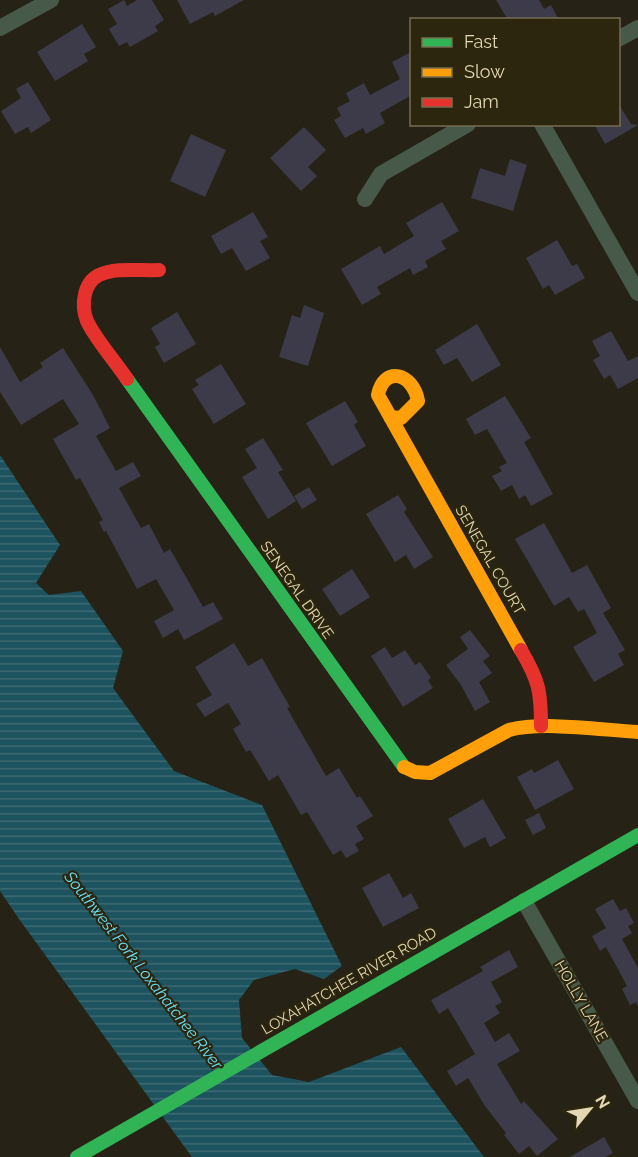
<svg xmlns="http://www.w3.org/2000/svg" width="638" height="1157" viewBox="0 0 638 1157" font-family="Raleway,sans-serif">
  <defs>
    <pattern id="water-rules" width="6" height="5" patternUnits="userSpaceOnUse" patternTransform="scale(1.5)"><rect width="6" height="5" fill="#1c535e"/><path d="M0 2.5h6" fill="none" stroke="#3d6b73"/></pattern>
  </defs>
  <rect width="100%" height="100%" fill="#262215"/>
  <path fill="url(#water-rules)" d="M0,455L60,545L36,583L49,595L81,591L123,651L113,688L174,771L262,805L342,966L324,979L295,969L254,980L239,1000L242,1038L272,1075L309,1082L401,1047L484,1157H192L19,919L0,891Z"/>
  <g fill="#3d3b49">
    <path d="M124,0L127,6L137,0H152L164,20L155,26L158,31L130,47L127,42L119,46L109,29L117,24L108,9Z"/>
    <path d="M177,0H244L215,16L213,12L190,24Z"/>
    <path d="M496,0H539L544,9L551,5L559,20H508Z"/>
    <path d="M82,24L96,47L84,54L88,61L55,81L37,52Z"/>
    <path d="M411,52V99L410,96L380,113L385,123L366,134L363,128L345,138L334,120L341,116L337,108L350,101L346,93L364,83L370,95L400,79L392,62Z"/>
    <path d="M28,82L51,120L31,133L28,127L15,134L1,111L21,98L16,89Z"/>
    <path d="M618,103L631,124L638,125L605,144L594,124H618Z"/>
    <path d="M304,127L326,150L308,167L317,176L301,191L270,158Z"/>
    <path d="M191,134L226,150L205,197L170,181Z"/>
    <path d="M510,159L527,165L513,211L471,198L480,168L505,176Z"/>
    <path d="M442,202L459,231L441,241L446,249L425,261L428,267L413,275L410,268L377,287L381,294L362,305L341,269L380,246L384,254L414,236L406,223Z"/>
    <path d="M253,212L268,237L260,241L270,258L246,271L232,248L221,254L211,236Z"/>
    <path d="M557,240L572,266L577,264L585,278L555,295L549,285L543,289L526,258Z"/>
    <path d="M304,305L324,313L308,366L279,357L292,315L300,318Z"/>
    <path d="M177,312L196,344L164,363L155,347L160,344L151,328Z"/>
    <path d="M477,324L501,365L472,382L457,358L444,365L435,350Z"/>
    <path d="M611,331L628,361L638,356V378L618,389L610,375L604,379L593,360L600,356L592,341Z"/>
    <path d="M0,347L20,382L43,367L40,363L63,348L93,395L110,428L96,436L116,471L133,462L141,476L119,488L141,528L149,524L164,553L170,549L203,607L213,602L223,619L184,640L178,629L163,638L154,621L174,610L156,579L137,589L106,531L104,532L99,522L103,520L80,478L76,480L53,439L79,424L63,399L21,425L0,392Z"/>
    <path d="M221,364L246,404L214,424L192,389L199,385L195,380Z"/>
    <path d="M505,396L531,438L524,442L553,494L531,506L525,495L519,499L512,485L501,491L492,476L502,471L499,467L507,463L487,429L475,435L466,419Z"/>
    <path d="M345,401L358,422L354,425L366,446L332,466L306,423Z"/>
    <path d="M263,438L283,470L278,472L296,501L268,519L242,477L257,468L245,449Z"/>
    <path d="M309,487L317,500L302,509L294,496Z"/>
    <path d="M398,495L407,509L404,512L433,557L414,569L406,555L395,562L366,514Z"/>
    <path d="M544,523L572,573L587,565L611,608L603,613L625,650L618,654L624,665L594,682L573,647L597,633L584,609L578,612L569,597L554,606L515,539Z"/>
    <path d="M352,569L370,597L340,616L322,589Z"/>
    <path d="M470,630L490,656L483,661L492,673L479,682L490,702L475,711L461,685L446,665L468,649L460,637Z"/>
    <path d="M234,643L248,666L262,658L290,707L287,708L326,776L339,768L357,798L360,796L373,816L356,826L364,839L355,844L359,851L346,858L341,850L333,855L307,812L301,815L278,775L269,781L250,750L246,752L233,729L241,724L228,703L205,717L196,704L212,695L195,667Z"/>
    <path d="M385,647L392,658L405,650L415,665L420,662L431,678L428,680L433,688L403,707L371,656Z"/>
    <path d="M558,760L574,789L535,810L517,777L532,769L534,773Z"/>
    <path d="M483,799L506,838L490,847L485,837L464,848L448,819Z"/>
    <path d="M539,813L546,828L533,835L525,820Z"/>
    <path d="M389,873L403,898L411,893L419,908L383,927L362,888Z"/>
    <path d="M613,899L620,911L626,908L634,923L628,926L632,933L622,939L638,968V1006L636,1002L630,1005L622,989L627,986L606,947L600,951L592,936L606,928L595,909Z"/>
    <path d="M509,950L518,967L491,982L502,1002L495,1006L500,1013L484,1023L495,1042L509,1033L520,1051L497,1064L521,1104L524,1101L558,1139L537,1156L529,1146L519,1154L504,1135L506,1133L485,1106L468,1078L456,1086L447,1071L475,1054L448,1008L439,1014L431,1000L483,971L480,967Z"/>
    <path d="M604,1137L613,1153L605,1157H570Z"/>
  </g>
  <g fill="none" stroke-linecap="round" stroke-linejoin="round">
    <g stroke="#475a4a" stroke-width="16">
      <path d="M0,28L51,0"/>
      <path d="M618,39L638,28"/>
      <path d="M542,124L638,293"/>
      <path d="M365,199L381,174L468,124"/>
      <path d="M524,901L638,1101"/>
    </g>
    <g stroke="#30b455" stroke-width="14">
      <path d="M127,379L404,767"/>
      <path d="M77,1157L638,835"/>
    </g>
    <g stroke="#ff9f0a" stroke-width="14">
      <path d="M390,417L401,418L418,401C413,373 384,365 378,395L521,650"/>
      <path d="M404,767L415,772L430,773L509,730C543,721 601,730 638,732"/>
    </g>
    <g stroke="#e5322d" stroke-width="14">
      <path d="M127,379C115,361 96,340 87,321C81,306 83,283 99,275C116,267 140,271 159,270"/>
      <path d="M521,650C539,681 541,691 541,726"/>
    </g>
  </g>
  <g text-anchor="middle" stroke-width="4.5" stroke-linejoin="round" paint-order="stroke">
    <g font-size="15" fill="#e3d8b3" stroke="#2d260e">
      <text transform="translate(490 560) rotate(60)" y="5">SENEGAL COURT</text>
      <text transform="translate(297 590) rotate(55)" y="5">SENEGAL DRIVE</text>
      <text transform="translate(349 981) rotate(-30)" y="5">LOXAHATCHEE RIVER ROAD</text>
      <text transform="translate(581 1001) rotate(60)" y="5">HOLLY LANE</text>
    </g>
    <g font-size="16" font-style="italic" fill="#66e0fa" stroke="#2d260e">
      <text transform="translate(144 970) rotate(52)" y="6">Southwest Fork Loxahatchee River</text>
    </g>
  </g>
  <rect x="410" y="18" width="210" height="108" fill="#2d260e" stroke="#766d50" stroke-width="1.5"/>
  <rect x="422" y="38" width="30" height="9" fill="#30b455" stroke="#766d50" stroke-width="1.5"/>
  <text x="464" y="48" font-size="18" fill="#e3d8b3">Fast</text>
  <rect x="422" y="68" width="30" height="9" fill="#ff9f0a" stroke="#766d50" stroke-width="1.5"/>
  <text x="464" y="78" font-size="18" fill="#e3d8b3">Slow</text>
  <rect x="422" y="98" width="30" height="9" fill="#e5322d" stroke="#766d50" stroke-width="1.5"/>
  <text x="464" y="108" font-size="18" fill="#e3d8b3">Jam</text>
  <g transform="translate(590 1109) rotate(60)" stroke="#2d260e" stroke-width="4.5" paint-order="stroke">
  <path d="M0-4.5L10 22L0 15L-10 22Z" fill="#e3d8b3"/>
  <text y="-9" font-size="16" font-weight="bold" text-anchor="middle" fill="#e3d8b3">N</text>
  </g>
</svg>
